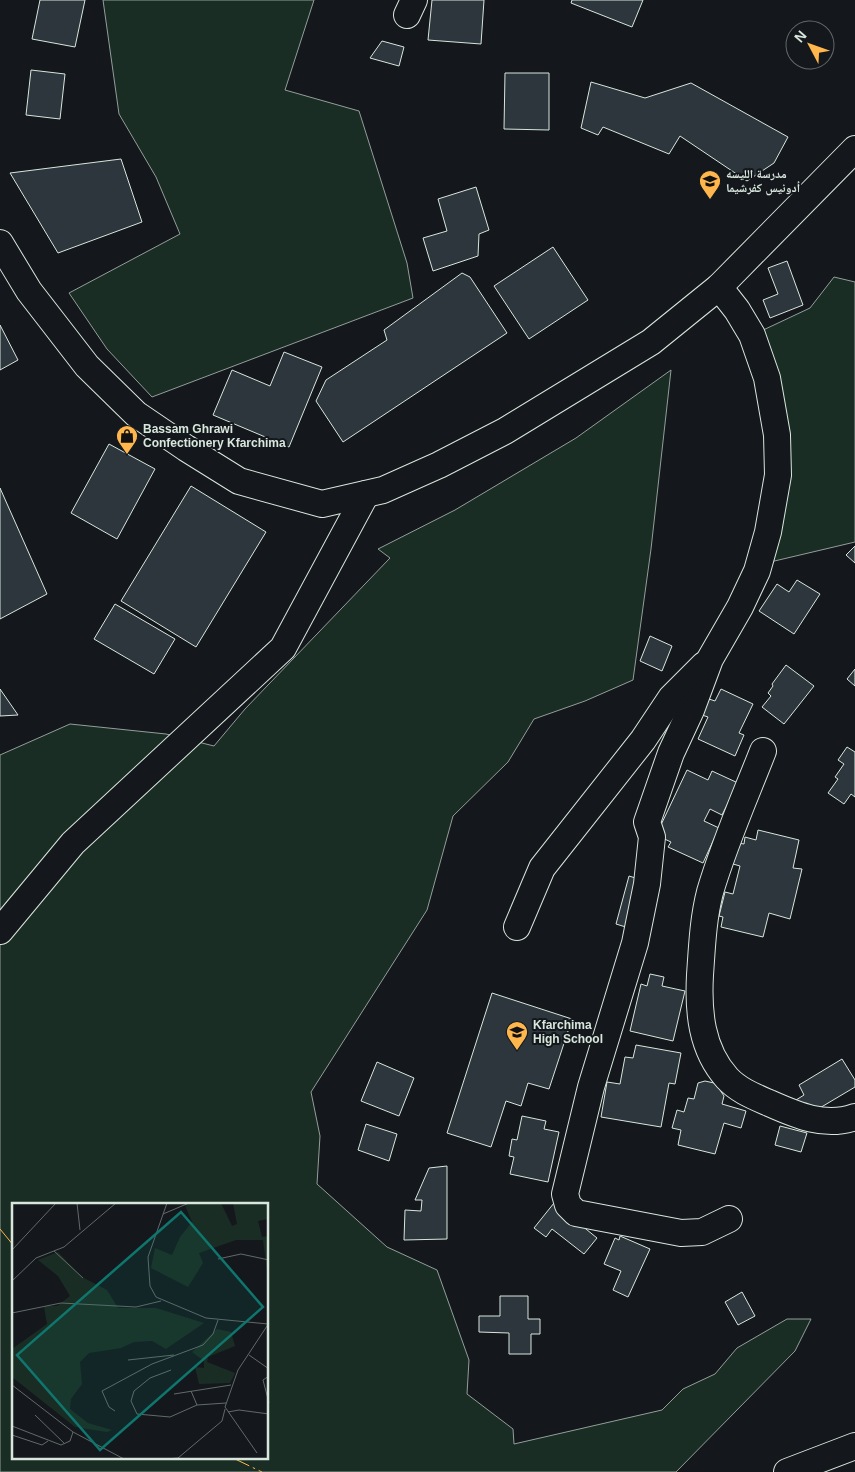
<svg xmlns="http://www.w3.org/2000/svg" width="855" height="1472" viewBox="0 0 855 1472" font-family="Arial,'Noto Naskh Arabic',sans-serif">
  <rect width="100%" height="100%" fill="#14181c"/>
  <g fill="#1a2d24" stroke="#939e99" fill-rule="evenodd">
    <path d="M103,0H314L285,90L359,111L407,263L413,298L152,397L107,349L69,293L180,234L156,177L119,114Z"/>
    <path d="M834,277L855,282V542L766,563L772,527L759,332L810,308Z"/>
    <path d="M671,370L651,549L633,680L585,701L534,719L508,762L453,816L427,910L311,1092L320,1136L317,1184L387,1247L437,1270L469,1360L467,1394L513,1429L514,1444L662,1410L683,1389L715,1374L737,1348L787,1319H811L795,1351L676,1472H0V755L70,724L166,734L214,746L245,709L390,558L378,549L455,510L576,438ZM14,1204H268V1458H14Z"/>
  </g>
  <g fill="#2c363c" stroke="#d8e6dc">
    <path d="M40,0H85L75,47L32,39Z"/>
    <path d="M432,0H484L481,44L428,40Z"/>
    <path d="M572,0H643L632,27L571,3Z"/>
    <path d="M382,41L404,47L399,66L370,58Z"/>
    <path d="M31,70L65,74L60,119L26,115Z"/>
    <path d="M505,73H549V130L504,129Z"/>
    <path d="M591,82L645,98L691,83L788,137L774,163L747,181L680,136L669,154L603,127L598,135L581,128Z"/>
    <path d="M121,159L142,222L58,253L10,173Z"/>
    <path d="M476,187L489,230L479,234L478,256L433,271L423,238L447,231L438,199Z"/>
    <path d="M553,247L588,300L529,339L494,286Z"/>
    <path d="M787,261L803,305L770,318L763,300L778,294L768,268Z"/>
    <path d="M462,273L470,277L507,333L343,442L316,401L326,380L387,340L384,330Z"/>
    <path d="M0,325L18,360L0,370Z"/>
    <path d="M284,352L322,367L289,447L213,415L232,370L270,386Z"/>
    <path d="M109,444L155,469L117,539L71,513Z"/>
    <path d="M191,486L266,532L196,647L121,601Z"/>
    <path d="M0,488L47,594L0,619Z"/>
    <path d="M855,546V563L846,555Z"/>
    <path d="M797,580L820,594L794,634L759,611L777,584L789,592Z"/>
    <path d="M115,604L175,639L154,674L94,639Z"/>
    <path d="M650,636L672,646L662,671L640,661Z"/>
    <path d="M786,665L814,686L784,724L762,707L771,696L768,693L773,686L772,684Z"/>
    <path d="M855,669V686L847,679Z"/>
    <path d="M0,689L18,715L0,716Z"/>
    <path d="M721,689L753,704L739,733L744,735L735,756L698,739L708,717L702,715L709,699L715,701Z"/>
    <path d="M847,747L855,752V797L851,794L844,804L828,793L838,779L835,777L844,764L838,760Z"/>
    <path d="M687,770L708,780L712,771L738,783L722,815L710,809L704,821L719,828L703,863L668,847L671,842L658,836L659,829Z"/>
    <path d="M758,830L799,840L793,868L802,869L790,919L769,913L763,937L721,927L723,917L719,916L725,892L733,894L740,866L733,864L738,843L744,844L745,837L756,840Z"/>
    <path d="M629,876L642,880L629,928L616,924Z"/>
    <path d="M650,974L664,977L662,986L685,991L673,1041L630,1031L641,984L647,986Z"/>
    <path d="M492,993L572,1019L549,1089L528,1083L521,1106L506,1101L491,1147L447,1133Z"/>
    <path d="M636,1045L681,1053L675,1084L669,1083L661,1127L601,1117L607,1082L620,1084L625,1057L633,1058Z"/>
    <path d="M842,1059L855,1080V1087L813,1112L801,1109L796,1100L804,1095L799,1085Z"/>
    <path d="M377,1062L414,1078L399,1116L361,1101Z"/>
    <path d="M705,1081L714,1083L720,1090L724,1096L722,1104L746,1111L741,1128L724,1123L715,1154L678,1145L681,1130L672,1128L677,1110L684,1112L688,1098L694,1099L698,1083Z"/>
    <path d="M522,1116L546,1121L544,1129L559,1132L548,1182L510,1174L514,1157L509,1156L512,1139L517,1140Z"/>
    <path d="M366,1124L397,1134L389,1161L358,1150Z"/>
    <path d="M780,1126L807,1133L801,1152L775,1145Z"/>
    <path d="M447,1166V1239L404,1240L405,1210L421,1211L422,1200H415L429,1168Z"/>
    <path d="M554,1203L597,1238L584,1254L552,1229L546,1237L534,1228Z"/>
    <path d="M620,1236L650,1249L628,1297L613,1290L621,1271L604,1264L615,1238L619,1240Z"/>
    <path d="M742,1292L755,1316L738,1325L725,1302Z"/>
    <path d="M500,1296H528V1319H540V1334H531V1354H509V1333L479,1332V1316H500Z"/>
  </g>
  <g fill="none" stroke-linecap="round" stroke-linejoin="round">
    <g stroke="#d8e6dc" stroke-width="28">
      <g id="minor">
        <path d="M407,15L414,0"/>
        <path d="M0,243L29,291L87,366L136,414L186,448L239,481L322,504L383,490L439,465L505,431L651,342L719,287L855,149"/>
        <path d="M719,287L737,310L752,335L767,378L777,435L778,475L768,532L757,571L740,607L710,659L691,710L671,753L647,822L652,837L647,884L635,943L591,1087L565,1194L568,1205L576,1213L681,1233L702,1232L729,1219"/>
        <path d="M763,751C745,797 724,844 710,892C703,919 702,947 700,975C698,1011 701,1049 727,1078C738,1090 753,1096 769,1103C796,1115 825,1128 855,1117"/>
        <path d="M517,927L542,868L643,740L671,698L704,665"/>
        <path d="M0,931L73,843L283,648L366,494"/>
        <path d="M787,1472L855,1446"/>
      </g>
    </g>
    <use href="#minor" stroke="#14181c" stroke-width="26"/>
    <g stroke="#ffb74d" stroke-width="1" stroke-dasharray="18 4 2.5 4" stroke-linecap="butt">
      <path d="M0,1229L14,1246"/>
      <path d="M233,1458L262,1472"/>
    </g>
  </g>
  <defs>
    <g id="school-pin" transform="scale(1.125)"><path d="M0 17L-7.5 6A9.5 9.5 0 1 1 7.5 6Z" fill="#ffb74d" stroke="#14181c"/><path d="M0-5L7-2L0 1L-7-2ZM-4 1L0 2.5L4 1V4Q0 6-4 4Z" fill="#111"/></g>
    <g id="shop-pin" transform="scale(1.125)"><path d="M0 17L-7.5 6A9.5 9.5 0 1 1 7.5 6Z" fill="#ffb74d" stroke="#14181c"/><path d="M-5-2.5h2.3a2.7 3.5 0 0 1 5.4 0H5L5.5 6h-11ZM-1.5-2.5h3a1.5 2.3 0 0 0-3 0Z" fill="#111"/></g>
  </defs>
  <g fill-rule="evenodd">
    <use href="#school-pin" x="710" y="181"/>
    <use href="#shop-pin" x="127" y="436"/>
    <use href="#school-pin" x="517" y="1032"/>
  </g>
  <g text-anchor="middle" stroke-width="4" stroke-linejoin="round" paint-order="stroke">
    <g font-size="12" font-weight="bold" fill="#d8e6dc" stroke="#14181c" text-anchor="start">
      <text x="726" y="178">مدرسة الليسه<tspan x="726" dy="14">أدونيس كفرشيما</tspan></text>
      <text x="143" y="433">Bassam Ghrawi<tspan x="143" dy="14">Confectionery Kfarchima</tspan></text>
      <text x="533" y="1029">Kfarchima<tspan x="533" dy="14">High School</tspan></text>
    </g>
  </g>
  <g transform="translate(12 1203)">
    <rect width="256" height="256" fill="#14181c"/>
    <path d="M172,0H209L220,23L225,21L221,0H256V16L246,18L250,34L256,33V75L251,37H224L187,50L191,60L176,84L139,65L143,45L160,52L168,34L180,19ZM46,49L70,74L95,87L106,105H144L192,120L154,146L140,138L122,139L109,145L77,150L68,159L70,181L59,196L58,206L76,220L100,227L95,229L63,224L0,174V146L35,121L32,103H45L58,93L46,73L26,57ZM205,126L219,129L223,143L196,154L195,159L223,170L218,180L187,181L183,164L192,165V158L180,149Z" fill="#1a2d24"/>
    <path fill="none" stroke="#626a69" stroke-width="1" d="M65,0L68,27M155,0L136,54L138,83L144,94L194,115L256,121M151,11L177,0M0,47L44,0M42,48L71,75M206,56L229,51L257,57M0,78L24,55L52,44L104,0M0,110L49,100L124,104L149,98M237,152L257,166M116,157L162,152M159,167L138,175L122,188L119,198L125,211L158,214L185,202L214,200M257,173L251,177L257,200M0,182L61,229L58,238L49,242L0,223M179,188L185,202M162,191L219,182M103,208L97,204L90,188L140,161L191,142L201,131L206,117M216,209L227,207L257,211M23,212L53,241M61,229L112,256M0,232L30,242L36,238M245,250L213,204L226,167L257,120M154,256L166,255L210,218L213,206"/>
    <path fill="#0f766e" fill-opacity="0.15" stroke="#0f766e" stroke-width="2.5" d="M169,9L251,104L88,247L5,152Z"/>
    <rect width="256" height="256" fill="none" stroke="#d8e6dc" stroke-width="2.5"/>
  </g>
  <g transform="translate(810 45) rotate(311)"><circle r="24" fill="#14181c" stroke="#626a69"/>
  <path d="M0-4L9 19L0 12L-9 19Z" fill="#ffb74d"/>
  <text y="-8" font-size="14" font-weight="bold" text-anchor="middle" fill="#d8e6dc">N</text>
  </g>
</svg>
